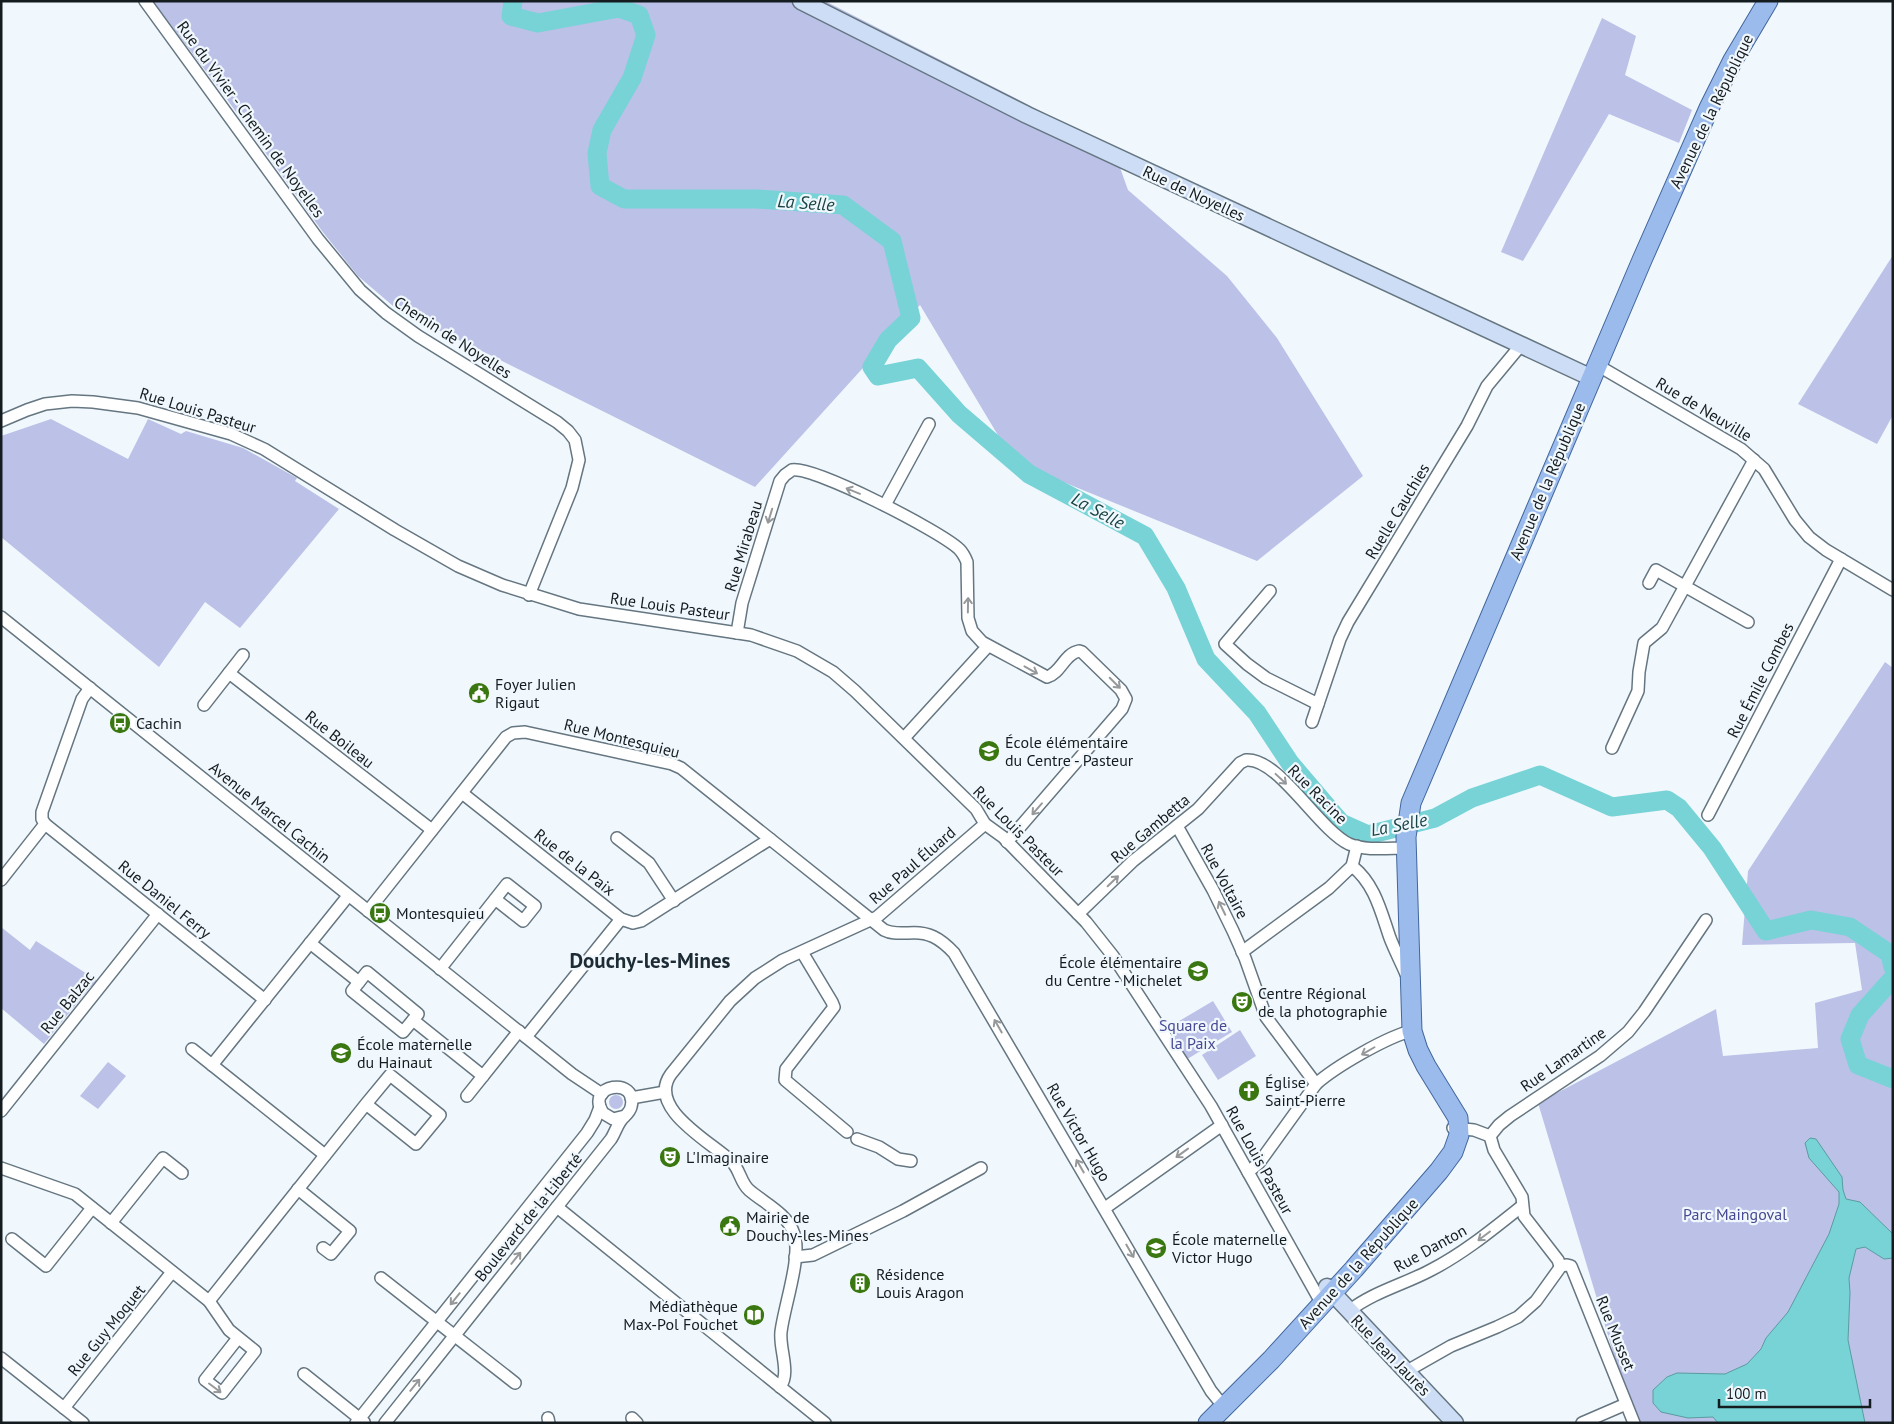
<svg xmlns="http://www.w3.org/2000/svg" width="1894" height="1424" viewBox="0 0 1894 1424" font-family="'PT Sans',sans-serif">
  <rect width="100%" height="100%" fill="#f1f8fd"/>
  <g fill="#bcc1e8">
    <path d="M153,1H825L1113,148L1128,190L1227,276L1277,338L1363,476L1257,561L1014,462L920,305L755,487L488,354L400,312L358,276L322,231L226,98Z"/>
    <path d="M1602,18L1636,36L1625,75L1692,110L1679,143L1609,114L1523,261L1501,252Z"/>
    <path d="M1893,255V415L1877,444L1798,404Z"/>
    <path d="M51,419L128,459L148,419L181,434L186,431L243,448L297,478L295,481L339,509L240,628L205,602L159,667L1,537V436Z"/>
    <path d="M1885,662L1893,668V1423H1640L1622,1382L1538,1103L1716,1009L1723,1056L1818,1048L1815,1003L1862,990L1855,943L1742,945L1748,871Z"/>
    <path d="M1,927L30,950L36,941L98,981L90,987L44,1044L1,1008Z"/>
    <path d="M1213,1001L1232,1032L1184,1061L1164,1030Z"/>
    <path d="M1240,1030L1256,1056L1218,1080L1202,1055Z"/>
    <path d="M108,1062L126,1076L98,1109L80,1096Z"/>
    <circle cx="616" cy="1102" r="7"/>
  </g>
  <path fill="#77d3d6" stroke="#5a9c9f" d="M1810,1138L1816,1139L1842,1177L1843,1190L1846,1199L1860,1202L1893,1234V1258L1884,1259L1865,1247L1856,1249L1849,1278L1850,1293L1848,1340L1865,1423H1718L1713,1417L1688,1418L1661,1412L1653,1403V1390L1667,1377L1677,1373L1725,1374L1747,1364L1761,1349L1766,1338L1788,1312L1829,1234L1839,1204V1192L1809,1158L1805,1143Z"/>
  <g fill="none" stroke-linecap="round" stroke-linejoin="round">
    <g stroke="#77d3d6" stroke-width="19">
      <path d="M513,1L511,16L538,23L619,8L639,15L646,35L632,78L602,130L597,153L600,186L624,199H757L843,205L892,241L911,318L888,340L872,367L878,376L918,368L959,414L1029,474L1145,536L1176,588L1206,659L1257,713L1290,763L1341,823L1368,835L1435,818L1472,798L1540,775L1612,807L1667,800L1679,808L1712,848L1766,931L1811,920L1850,927L1890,954L1893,967"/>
      <path d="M1893,978L1860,1015L1850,1039L1858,1065L1893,1079"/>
    </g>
    <g stroke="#657681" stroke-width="14">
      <g id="street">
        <path d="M145,1L318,239L360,290L386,313L418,336L557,422L568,431L575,440L579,460L572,488L529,595"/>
        <path d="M1597,365L1741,449L1764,469L1795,520L1809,537L1826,550L1893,590"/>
        <path d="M1,421L27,410L45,404L72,401L93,402L138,408L231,434L264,449L395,530L458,566L502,585L579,609L751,635L797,651L833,672L855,691L976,809L985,824L1003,837L1086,922L1113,956L1211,1106L1322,1304"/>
        <path d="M885,505L929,424"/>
        <path d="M1649,583L1656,570L1748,622"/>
        <path d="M1270,591L1225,644L1247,664L1266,678L1318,704"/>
        <path d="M1,617L572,1074L602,1094"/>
        <path d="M737,633L742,603L780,481L785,475L792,470C814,466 940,531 959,549C963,553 965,557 967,562L968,618L972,631L982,642L1047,677C1061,673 1064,654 1079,651L1082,652L1121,690L1126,699L1122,709L1007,842"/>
        <path d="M229,673L432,830"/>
        <path d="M204,705L243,655"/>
        <path d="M1312,722L1340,639L1348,622L1467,426L1487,386L1521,345"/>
        <path d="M904,738L988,646"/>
        <path d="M1612,748L1638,691L1639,672L1644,643L1662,628L1754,460"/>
        <path d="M462,793L621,919L633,923L641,921L770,839"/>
        <path d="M1708,815L1841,559"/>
        <path d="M45,824L265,1000"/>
        <path d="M1177,826L1213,890L1233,931L1245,958L1266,1017L1316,1084"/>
        <path d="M617,838L649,863L674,901"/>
        <path d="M1352,866C1375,884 1381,912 1390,938C1395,951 1401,962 1406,974"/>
        <path d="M1,880L45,824L42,819V812L82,699L90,688"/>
        <path d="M368,911L506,737L513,733L525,732L672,764L681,768L884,930C892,934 899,933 908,933C928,931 940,938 954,953L1211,1391L1224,1407"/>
        <path d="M1078,914L1133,861L1198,809L1240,763L1246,760C1278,757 1318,829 1349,844C1365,851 1389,848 1407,848"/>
        <path d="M310,943L359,982"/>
        <path d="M802,952L832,1002L834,1007L786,1069L785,1080L847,1132"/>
        <path d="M1242,952L1329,888L1352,866L1357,846"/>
        <path d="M440,969L507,884L535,906L523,921L495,899"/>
        <path d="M367,972L418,1014L403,1032L352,991Z"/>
        <path d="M413,1020L483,1076"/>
        <path d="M526,1037L621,919"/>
        <path d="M192,1049L325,1155"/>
        <path d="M212,1065L348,896"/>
        <path d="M467,1096L519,1031"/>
        <path d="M631,1098L665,1092"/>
        <path d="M1,1111L158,914"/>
        <path d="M1453,1128L1474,1130L1490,1136L1499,1125L1510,1116L1600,1056L1628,1032L1644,1012L1706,920"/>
        <path d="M1490,1136L1494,1150L1522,1197L1524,1216L1558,1260L1560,1266"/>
        <path d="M857,1139L879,1147L898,1159L911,1161"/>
        <path d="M1,1168L75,1194L209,1301"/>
        <path d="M1248,1172L1259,1163L1316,1084C1335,1067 1388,1036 1412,1031"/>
        <path d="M298,1189L350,1231L331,1254L323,1248"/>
        <path d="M557,1207L825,1423"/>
        <path d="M1105,1208L1222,1125"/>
        <path d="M111,1223L163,1158L182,1173"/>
        <path d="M12,1239L46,1266L92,1208"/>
        <path d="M795,1257L813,1255L903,1211L981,1168"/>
        <path d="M1560,1266L1567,1265L1571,1266L1634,1423"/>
        <path d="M381,1278L515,1383"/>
        <path d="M1349,1311C1373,1292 1405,1284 1431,1270C1464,1253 1493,1229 1522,1206"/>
        <path d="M238,1338L205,1380L222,1393L255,1351L229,1330L209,1301L366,1104L390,1075L440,1115L416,1144L366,1104"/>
        <path d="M1,1358L83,1423"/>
        <path d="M1407,1371L1451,1346L1497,1327L1518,1317L1536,1301L1559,1269L1560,1266"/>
        <path d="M304,1374L364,1422"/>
        <path d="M780,1387C791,1373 779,1349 781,1332C784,1306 802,1257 794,1234C788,1214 764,1203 749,1190C740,1182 740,1169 731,1161C711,1142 646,1108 671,1074L730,1001L755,978L783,960L877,917L985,824"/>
        <path d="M64,1408L172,1272"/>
        <path d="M548,1418L549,1423"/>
        <path d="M632,1418L637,1423"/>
        <path d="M356,1423L587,1133L595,1120L600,1107"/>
        <path d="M385,1423L611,1139C615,1133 617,1125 622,1119C626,1115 630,1112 631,1107C639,1076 584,1084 603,1113L613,1119L625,1116"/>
        <path d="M1582,1423L1626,1404"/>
      </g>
    </g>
    <g stroke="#657681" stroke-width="19">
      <g id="secondary">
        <path d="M801,1L1027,115L1592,378"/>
        <path d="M1327,1287L1455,1423"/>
      </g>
    </g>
    <g stroke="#41669d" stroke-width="21">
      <path id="primary" d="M1208,1423L1271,1360L1354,1269L1439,1171L1453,1152L1459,1135L1458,1118L1426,1066L1418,1050L1412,1031L1406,837L1411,803L1642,260L1709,108L1733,60L1768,1"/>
    </g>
    <use href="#street" stroke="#fff" stroke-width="11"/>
    <use href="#secondary" stroke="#cdddf6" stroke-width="16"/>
    <use href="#primary" stroke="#9bbbed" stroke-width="19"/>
  </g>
  <defs><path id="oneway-shaft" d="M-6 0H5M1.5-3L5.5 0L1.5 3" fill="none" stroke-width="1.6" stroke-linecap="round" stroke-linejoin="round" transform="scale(1.25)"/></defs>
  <g stroke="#96999b">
    <use href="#oneway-shaft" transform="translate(853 491) rotate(-158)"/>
    <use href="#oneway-shaft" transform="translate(770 516) rotate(107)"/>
    <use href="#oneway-shaft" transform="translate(968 605) rotate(-89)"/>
    <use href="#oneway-shaft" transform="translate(1031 670) rotate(29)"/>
    <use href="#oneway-shaft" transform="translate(1115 683) rotate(45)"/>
    <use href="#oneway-shaft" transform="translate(1281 779) rotate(43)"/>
    <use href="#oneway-shaft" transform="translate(1037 809) rotate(131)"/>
    <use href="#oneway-shaft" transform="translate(1113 881) rotate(-44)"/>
    <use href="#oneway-shaft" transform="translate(1222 908) rotate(-116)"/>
    <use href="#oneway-shaft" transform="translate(998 1026) rotate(-120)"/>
    <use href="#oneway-shaft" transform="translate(1368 1051) rotate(150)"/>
    <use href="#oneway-shaft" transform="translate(1182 1153) rotate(144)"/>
    <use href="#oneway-shaft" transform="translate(1080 1166) rotate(-120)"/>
    <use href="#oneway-shaft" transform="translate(1484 1236) rotate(143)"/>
    <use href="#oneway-shaft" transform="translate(1130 1251) rotate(60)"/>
    <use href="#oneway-shaft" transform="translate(516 1258) rotate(-51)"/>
    <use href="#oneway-shaft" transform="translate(455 1299) rotate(129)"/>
    <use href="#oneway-shaft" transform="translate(415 1385) rotate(-51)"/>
    <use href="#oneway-shaft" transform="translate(215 1388) rotate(37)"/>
  </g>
  <defs>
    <g id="civic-disc" transform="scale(1.125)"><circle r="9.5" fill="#3a7710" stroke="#f1f8fd"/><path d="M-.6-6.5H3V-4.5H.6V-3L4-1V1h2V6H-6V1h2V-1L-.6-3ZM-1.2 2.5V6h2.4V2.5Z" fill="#fff"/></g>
    <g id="bus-disc" transform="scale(1.125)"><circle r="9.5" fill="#3a7710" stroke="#f1f8fd"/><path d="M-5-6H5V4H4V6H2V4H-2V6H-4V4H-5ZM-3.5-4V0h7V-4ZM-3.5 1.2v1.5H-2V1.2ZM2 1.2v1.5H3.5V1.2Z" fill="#fff"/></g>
    <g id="school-disc" transform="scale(1.125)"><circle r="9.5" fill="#3a7710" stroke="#f1f8fd"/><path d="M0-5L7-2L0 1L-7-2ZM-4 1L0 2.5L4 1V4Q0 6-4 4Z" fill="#fff"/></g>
    <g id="theatre-disc" transform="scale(1.125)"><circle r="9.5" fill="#3a7710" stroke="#f1f8fd"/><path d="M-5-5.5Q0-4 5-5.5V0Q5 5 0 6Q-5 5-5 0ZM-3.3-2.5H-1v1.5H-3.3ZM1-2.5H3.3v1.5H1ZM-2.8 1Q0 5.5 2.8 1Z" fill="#fff"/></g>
    <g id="church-disc" transform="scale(1.125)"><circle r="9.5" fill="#3a7710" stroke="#f1f8fd"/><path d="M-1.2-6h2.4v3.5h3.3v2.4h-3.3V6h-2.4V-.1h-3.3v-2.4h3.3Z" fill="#fff"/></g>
    <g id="building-disc" transform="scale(1.125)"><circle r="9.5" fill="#3a7710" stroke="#f1f8fd"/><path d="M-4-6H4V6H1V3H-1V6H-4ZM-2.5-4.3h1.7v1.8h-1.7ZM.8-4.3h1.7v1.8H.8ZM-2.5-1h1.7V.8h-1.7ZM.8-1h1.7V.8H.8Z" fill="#fff"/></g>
    <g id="library-disc" transform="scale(1.125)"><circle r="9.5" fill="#3a7710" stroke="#f1f8fd"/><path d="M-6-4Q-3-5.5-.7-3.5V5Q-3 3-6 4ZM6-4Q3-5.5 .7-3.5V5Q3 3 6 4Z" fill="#fff"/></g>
  </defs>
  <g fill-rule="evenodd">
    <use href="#civic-disc" x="479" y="693"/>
    <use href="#bus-disc" x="120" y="723"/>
    <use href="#school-disc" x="989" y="751"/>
    <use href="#bus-disc" x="380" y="913"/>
    <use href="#school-disc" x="1198" y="971"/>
    <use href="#theatre-disc" x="1242" y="1002"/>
    <use href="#school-disc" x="341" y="1053"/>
    <use href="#church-disc" x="1249" y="1091"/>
    <use href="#theatre-disc" x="670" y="1157"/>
    <use href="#civic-disc" x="730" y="1226"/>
    <use href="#school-disc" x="1156" y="1248"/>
    <use href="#building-disc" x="860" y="1283"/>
    <use href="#library-disc" x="754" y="1315"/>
  </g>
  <g text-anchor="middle" stroke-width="4.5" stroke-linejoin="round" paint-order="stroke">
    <g font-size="16" fill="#151c20" stroke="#f1f8fd">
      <text transform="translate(1711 111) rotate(-64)" y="6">Avenue de la République</text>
      <text transform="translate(251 119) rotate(54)" y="6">Rue du Vivier - Chemin de Noyelles</text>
      <text transform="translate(1194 193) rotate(25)" y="6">Rue de Noyelles</text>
      <text transform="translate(453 337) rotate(33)" y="6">Chemin de Noyelles</text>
      <text transform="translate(1704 409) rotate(31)" y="6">Rue de Neuville</text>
      <text transform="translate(198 410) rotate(17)" y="6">Rue Louis Pasteur</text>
      <text transform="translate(1547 481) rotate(-67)" y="6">Avenue de la République</text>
      <text transform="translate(1397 511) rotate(-59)" y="6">Ruelle Cauchies</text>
      <text transform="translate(743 546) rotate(-73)" y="6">Rue Mirabeau</text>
      <text transform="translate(670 606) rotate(8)" y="6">Rue Louis Pasteur</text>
      <text transform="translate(1760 680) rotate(-63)" y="6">Rue Émile Combes</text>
      <text transform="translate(622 738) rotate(14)" y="6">Rue Montesquieu</text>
      <text transform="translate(340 739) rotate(38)" y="6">Rue Boileau</text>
      <text transform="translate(1318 794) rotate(45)" y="6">Rue Racine</text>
      <text transform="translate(270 812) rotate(39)" y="6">Avenue Marcel Cachin</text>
      <text transform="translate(1150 828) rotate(-40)" y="6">Rue Gambetta</text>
      <text transform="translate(1019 831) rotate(45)" y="6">Rue Louis Pasteur</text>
      <text transform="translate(575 862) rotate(38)" y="6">Rue de la Paix</text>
      <text transform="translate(912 865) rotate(-41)" y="6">Rue Paul Éluard</text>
      <text transform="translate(1225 881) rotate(62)" y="6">Rue Voltaire</text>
      <text transform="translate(165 899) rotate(39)" y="6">Rue Daniel Ferry</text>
      <text transform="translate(67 1002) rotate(-51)" y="6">Rue Balzac</text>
      <text transform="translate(1563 1059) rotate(-35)" y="6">Rue Lamartine</text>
      <text transform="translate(1079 1132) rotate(60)" y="6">Rue Victor Hugo</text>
      <text transform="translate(1260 1160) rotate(61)" y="6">Rue Louis Pasteur</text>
      <text transform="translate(528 1217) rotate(-51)" y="6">Boulevard de la Liberté</text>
      <text transform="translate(1430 1248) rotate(-29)" y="6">Rue Danton</text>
      <text transform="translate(1358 1263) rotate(-48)" y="6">Avenue de la République</text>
      <text transform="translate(106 1330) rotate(-51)" y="6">Rue Guy Moquet</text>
      <text transform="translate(1616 1333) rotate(68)" y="6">Rue Musset</text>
      <text transform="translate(1391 1355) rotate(46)" y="6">Rue Jean Jaurès</text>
    </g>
    <g font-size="16" fill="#151c20" stroke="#f1f8fd" text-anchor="start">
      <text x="495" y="690">Foyer Julien<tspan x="495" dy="18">Rigaut</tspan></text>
      <text x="136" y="729">Cachin</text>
      <text x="1005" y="748">École élémentaire<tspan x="1005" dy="18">du Centre - Pasteur</tspan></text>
      <text x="396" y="919">Montesquieu</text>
      <text x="1182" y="968" text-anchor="end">École élémentaire<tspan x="1182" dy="18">du Centre - Michelet</tspan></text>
      <text x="1258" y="999">Centre Régional<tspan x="1258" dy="18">de la photographie</tspan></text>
      <text x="357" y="1050">École maternelle<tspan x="357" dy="18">du Hainaut</tspan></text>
      <text x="1265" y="1088">Église<tspan x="1265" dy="18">Saint-Pierre</tspan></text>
      <text x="686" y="1163">L'Imaginaire</text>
      <text x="746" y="1223">Mairie de<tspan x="746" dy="18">Douchy-les-Mines</tspan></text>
      <text x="1172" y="1245">École maternelle<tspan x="1172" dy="18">Victor Hugo</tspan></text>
      <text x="876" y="1280">Résidence<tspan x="876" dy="18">Louis Aragon</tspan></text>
      <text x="738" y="1312" text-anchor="end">Médiathèque<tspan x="738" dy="18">Max-Pol Fouchet</tspan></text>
    </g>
    <g font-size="16" fill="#474993" stroke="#f1f8fd">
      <text x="1193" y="1031">Square de<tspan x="1193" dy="18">la Paix</tspan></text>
      <text x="1735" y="1220">Parc Maingoval</text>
    </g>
    <g font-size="18" font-style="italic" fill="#194445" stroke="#f1f8fd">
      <text transform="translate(806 203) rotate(4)" y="6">La Selle</text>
      <text transform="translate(1098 511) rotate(28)" y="6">La Selle</text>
      <text transform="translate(1399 825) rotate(-11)" y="6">La Selle</text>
    </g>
    <g font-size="21" font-weight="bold" fill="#1d2b35" stroke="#f1f8fd">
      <text x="650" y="968">Douchy-les-Mines</text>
    </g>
  </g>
  <rect width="1894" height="1424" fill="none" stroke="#151c20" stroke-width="5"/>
  <path d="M1719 1399v8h151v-8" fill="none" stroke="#151c20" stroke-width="2.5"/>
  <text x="1726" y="1399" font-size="15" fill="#151c20" stroke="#f1f8fd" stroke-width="4" paint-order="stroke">100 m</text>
</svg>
